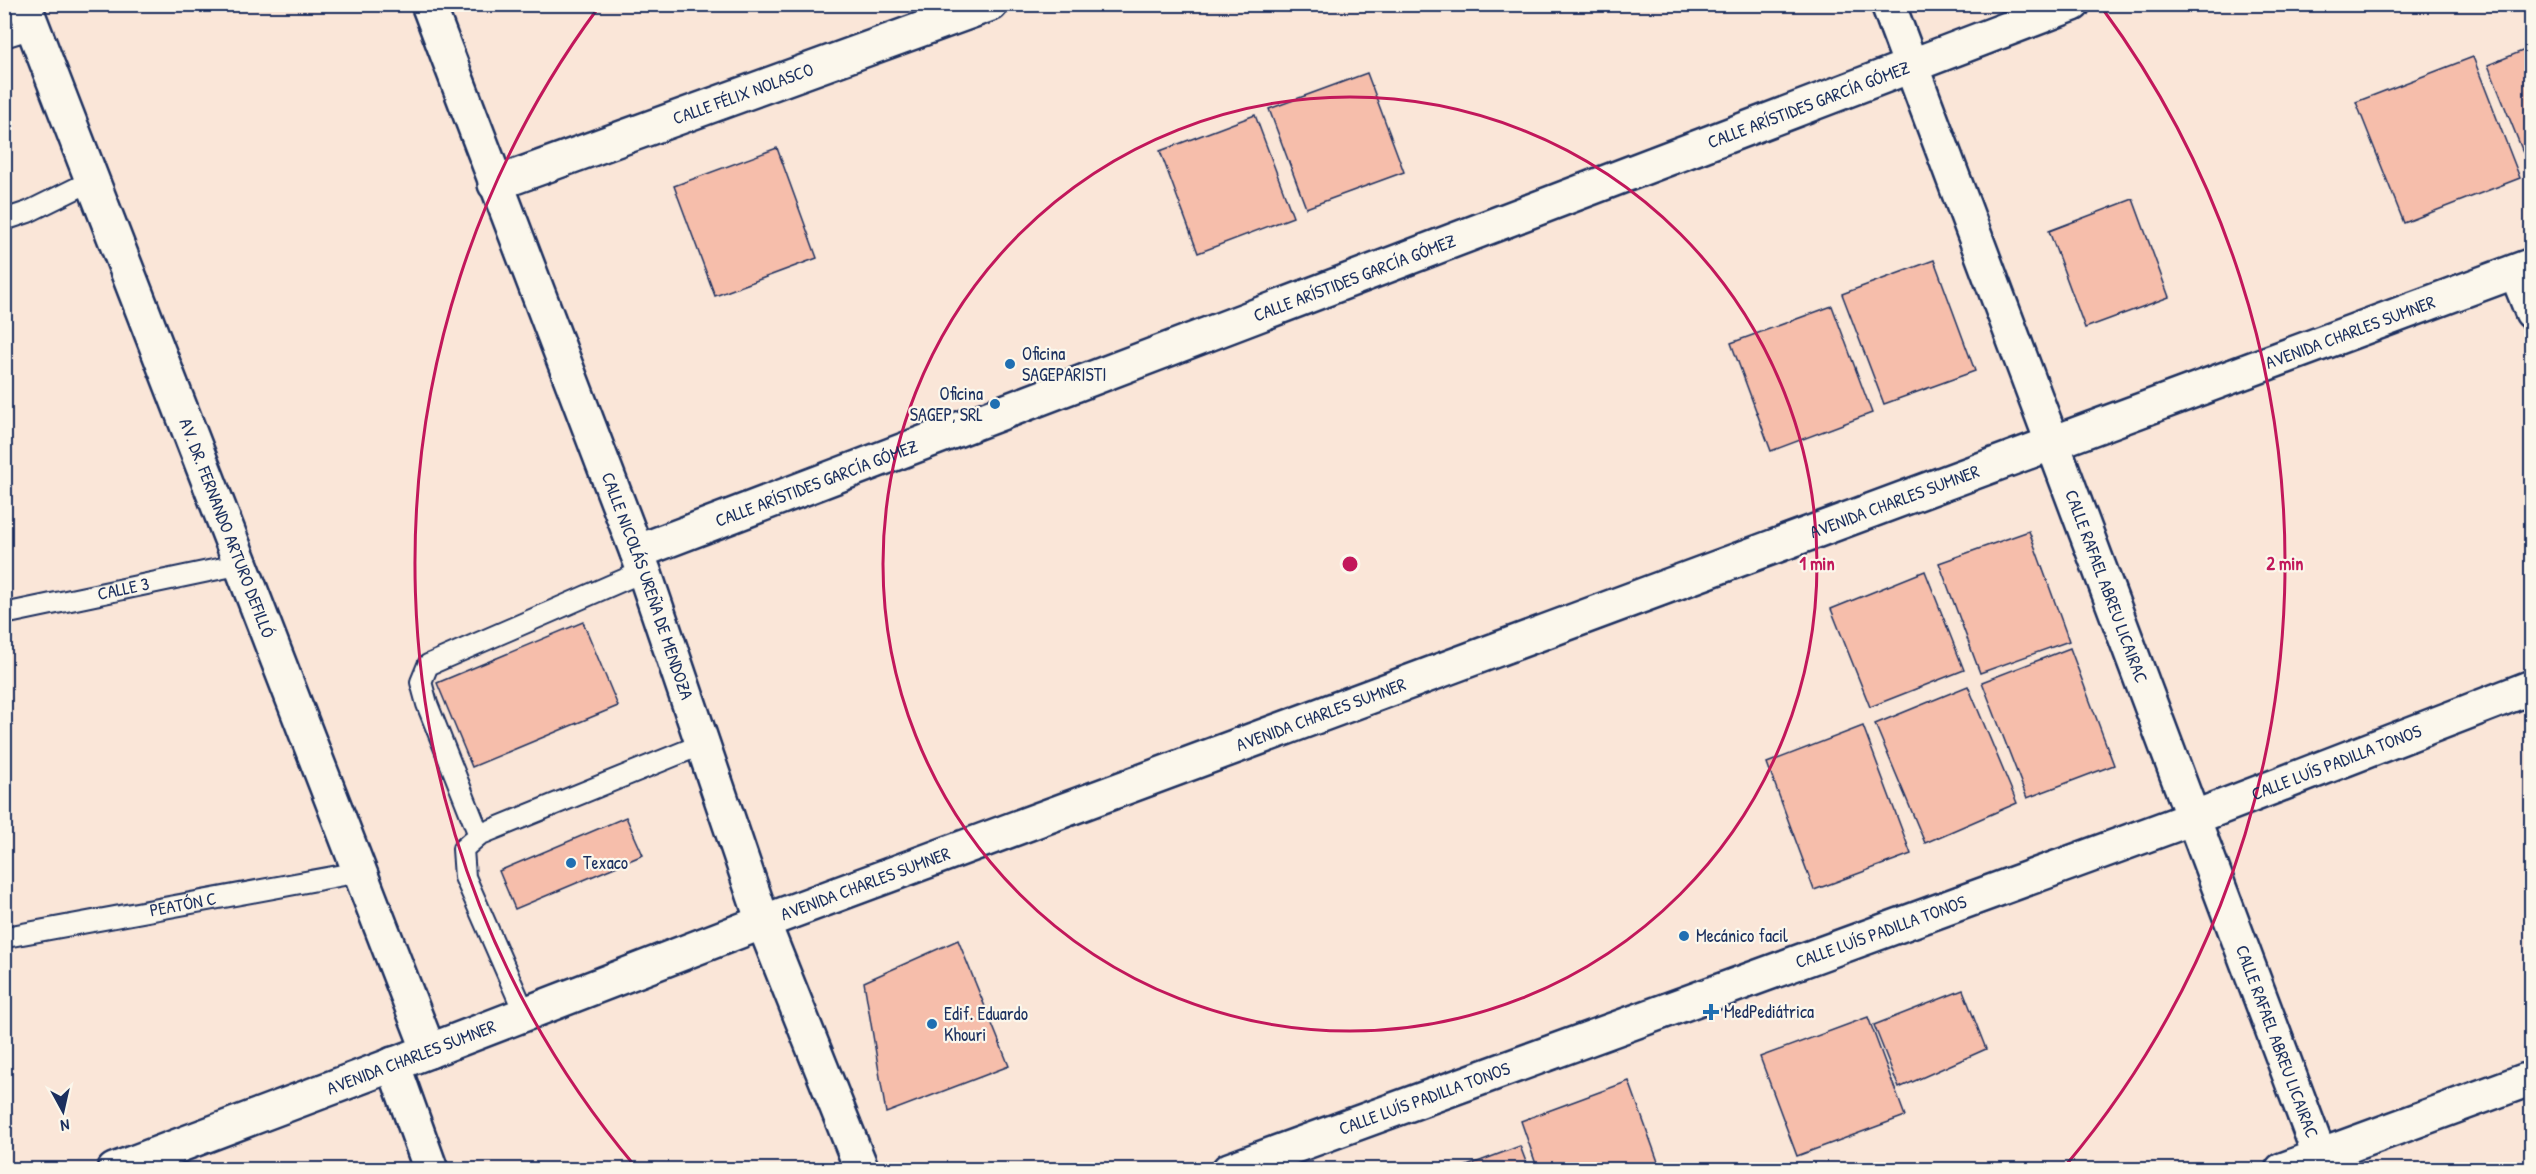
<svg xmlns="http://www.w3.org/2000/svg" width="2536" height="1174" viewBox="0 0 2536 1174" font-family="'Patrick Hand',sans-serif">
  <rect width="100%" height="100%" fill="#fae6d8"/>
  <filter id="ink" filterUnits="userSpaceOnUse"><feTurbulence type="fractalNoise" baseFrequency=".0167" numOctaves="2"/><feDisplacementMap in="SourceGraphic" scale="12" xChannelSelector="R" yChannelSelector="G"/><feConvolveMatrix kernelMatrix="1 2 1 2 8 2 1 2 1" color-interpolation-filters="sRGB"/></filter>
  <g filter="url(#ink)">
    <g fill="#f6beab" stroke="#1b2f5e" stroke-width="1.5">
      <path d="M2532,47V160L2527,162L2488,65Z"/>
      <path d="M2473,57L2520,178L2404,223L2356,102Z"/>
      <path d="M1367,73L1404,172L1306,208L1269,109Z"/>
      <path d="M1255,115L1293,217L1198,253L1160,151Z"/>
      <path d="M777,148L817,258L715,296L674,186Z"/>
      <path d="M2133,199L2169,297L2085,328L2049,231Z"/>
      <path d="M1934,260L1975,371L1884,404L1842,294Z"/>
      <path d="M1832,306L1872,413L1771,451L1731,343Z"/>
      <path d="M2029,531L2069,641L1980,673L1939,563Z"/>
      <path d="M1925,571L1964,670L1870,707L1831,609Z"/>
      <path d="M583,622L618,706L472,767L437,683Z"/>
      <path d="M2070,648L2114,765L2027,798L1982,682Z"/>
      <path d="M1968,686L2017,803L1925,843L1875,724Z"/>
      <path d="M1863,726L1911,854L1814,890L1767,763Z"/>
      <path d="M626,817L643,855L515,909L499,871Z"/>
      <path d="M958,940L1009,1066L886,1113L864,982Z"/>
      <path d="M1963,990L1986,1049L1899,1088L1874,1025Z"/>
      <path d="M1868,1017L1905,1116L1797,1156L1760,1057Z"/>
      <path d="M1629,1081L1661,1170H1538L1521,1121Z"/>
      <path d="M1520,1146L1529,1170H1456Z"/>
    </g>
    <g fill="none" stroke-linecap="round" stroke-linejoin="round">
      <g stroke="#1b2f5e" stroke-width="24">
        <g id="service">
          <path d="M4,37L33,28"/>
          <path d="M4,220L28,212L91,181"/>
          <path id="s1" d="M4,614L242,564"/>
          <path d="M479,835L427,704L421,682L428,665L644,571"/>
          <path id="s2" d="M6,937L360,872"/>
          <path d="M525,1014L465,877L463,849L479,835L703,744"/>
        </g>
      </g>
      <g stroke="#1b2f5e" stroke-width="38">
        <g id="minor">
          <path id="s3" d="M428,4L644,571L763,922L862,1170"/>
          <path id="s4" d="M1888,4L2325,1170"/>
          <path id="s5" d="M495,184L991,4"/>
          <path id="s6" d="M637,552L2073,4"/>
          <path d="M393,1064L431,1170"/>
          <path id="s7" d="M1229,1170L2193,818L2532,687"/>
          <path d="M2282,1170L2532,1078"/>
        </g>
      </g>
      <g stroke="#1b2f5e" stroke-width="38">
        <g id="tertiary">
          <path id="s8" d="M24,4L429,1051"/>
          <path d="M2516,272L2532,312"/>
          <path id="s9" d="M114,1170L429,1051L763,922L2532,265"/>
        </g>
      </g>
      <use href="#service" stroke="#fbf7ec" stroke-width="20"/>
      <use href="#minor" stroke="#fbf7ec" stroke-width="33"/>
      <use href="#tertiary" stroke="#fbf7ec" stroke-width="33"/>
    </g>
  </g>
  <g fill="none" stroke="#c2185b" stroke-width="3">
    <circle cx="1350" cy="564" r="467"/>
    <path d="M634 1165A935 935 0 0 1 598 8M2102 8A935 935 0 0 1 2066 1165"/>
  </g>
  <g fill="#1f6fb2" stroke="#fbf7ec" stroke-width="2">
    <circle cx="1010" cy="364" r="6"/>
    <circle cx="995" cy="404" r="6"/>
    <circle cx="571" cy="863" r="6"/>
    <circle cx="1684" cy="936" r="6"/>
    <path d="M1708 1003h6v6h6v6h-6v6h-6v-6h-6v-6h6z"/>
    <circle cx="932" cy="1024" r="6"/>
  </g>
  <g text-anchor="middle" stroke-width="4.5" stroke-linejoin="round" paint-order="stroke">
    <g font-size="18" fill="#1b2f5e" stroke="#fbf7ec">
      <text dy="6" stroke="none"><textPath href="#s5" startOffset="264">CALLE FÉLIX NOLASCO</textPath></text>
      <text dy="6" stroke="none"><textPath href="#s6" startOffset="1254">CALLE ARÍSTIDES GARCÍA GÓMEZ</textPath></text>
      <text dy="6" stroke="none"><textPath href="#s6" startOffset="768">CALLE ARÍSTIDES GARCÍA GÓMEZ</textPath></text>
      <text dy="6" stroke="none"><textPath href="#s9" startOffset="2388">AVENIDA CHARLES SUMNER</textPath></text>
      <text dy="6" stroke="none"><textPath href="#s6" startOffset="192">CALLE ARÍSTIDES GARCÍA GÓMEZ</textPath></text>
      <text dy="6" stroke="none"><textPath href="#s9" startOffset="1902">AVENIDA CHARLES SUMNER</textPath></text>
      <text dy="6" stroke="none"><textPath href="#s8" startOffset="562">AV. DR. FERNANDO ARTURO DEFILLÓ</textPath></text>
      <text dy="6" stroke="none"><textPath href="#s3" startOffset="622">CALLE NICOLÁS UREÑA DE MENDOZA</textPath></text>
      <text dy="6" stroke="none"><textPath href="#s4" startOffset="622">CALLE RAFAEL ABREU LICAIRAC</textPath></text>
      <text dy="6" stroke="none"><textPath href="#s1" startOffset="122">CALLE 3</textPath></text>
      <text dy="6" stroke="none"><textPath href="#s9" startOffset="1290">AVENIDA CHARLES SUMNER</textPath></text>
      <text dy="6" stroke="none"><textPath href="#s7" startOffset="1180">CALLE LUÍS PADILLA TONOS</textPath></text>
      <text dy="6" stroke="none"><textPath href="#s9" startOffset="804">AVENIDA CHARLES SUMNER</textPath></text>
      <text dy="6" stroke="none"><textPath href="#s2" startOffset="180">PEATÓN C</textPath></text>
      <text dy="6" stroke="none"><textPath href="#s7" startOffset="694">CALLE LUÍS PADILLA TONOS</textPath></text>
      <text dy="6" stroke="none"><textPath href="#s4" startOffset="1108">CALLE RAFAEL ABREU LICAIRAC</textPath></text>
      <text dy="6" stroke="none"><textPath href="#s9" startOffset="318">AVENIDA CHARLES SUMNER</textPath></text>
      <text dy="6" stroke="none"><textPath href="#s7" startOffset="208">CALLE LUÍS PADILLA TONOS</textPath></text>
    </g>
    <g font-size="18" fill="#1b2f5e" stroke="#fbf7ec" text-anchor="start">
      <text x="1022" y="360">Oficina<tspan x="1022" dy="21">SAGEPARISTI</tspan></text>
      <text x="983" y="400" text-anchor="end">Oficina<tspan x="983" dy="21">SAGEP, SRL</tspan></text>
      <text x="583" y="869">Texaco</text>
      <text x="1696" y="942">Mecánico facil</text>
      <text x="1724" y="1018">MedPediátrica</text>
      <text x="944" y="1020">Edif. Eduardo<tspan x="944" dy="21">Khouri</tspan></text>
    </g>
  </g>
  <circle cx="1350" cy="564" r="9" fill="#c2185b" stroke="#fbf7ec" stroke-width="3"/>
  <g font-size="18" text-anchor="middle" font-weight="bold" fill="#c2185b" stroke="#fbf7ec" stroke-width="4.5" stroke-linejoin="round" paint-order="stroke">
    <text x="1817" y="570">1 min</text>
    <text x="2285" y="570">2 min</text>
  </g>
  <rect width="2536" height="1174" fill="none" stroke="#fbf7ec" stroke-width="24"/>
  <rect x="12" y="12" width="2512" height="1150" fill="none" stroke="#1b2f5e" stroke-width="2" filter="url(#ink)"/>
  <g transform="translate(63 1111) rotate(172)" stroke="#fbf7ec" stroke-width="4.5" paint-order="stroke">
  <path d="M0-4.5L10 22L0 15L-10 22Z" fill="#1b2f5e"/>
  <text y="-9" font-size="16" font-weight="bold" text-anchor="middle" fill="#1b2f5e">N</text>
  </g>
</svg>
